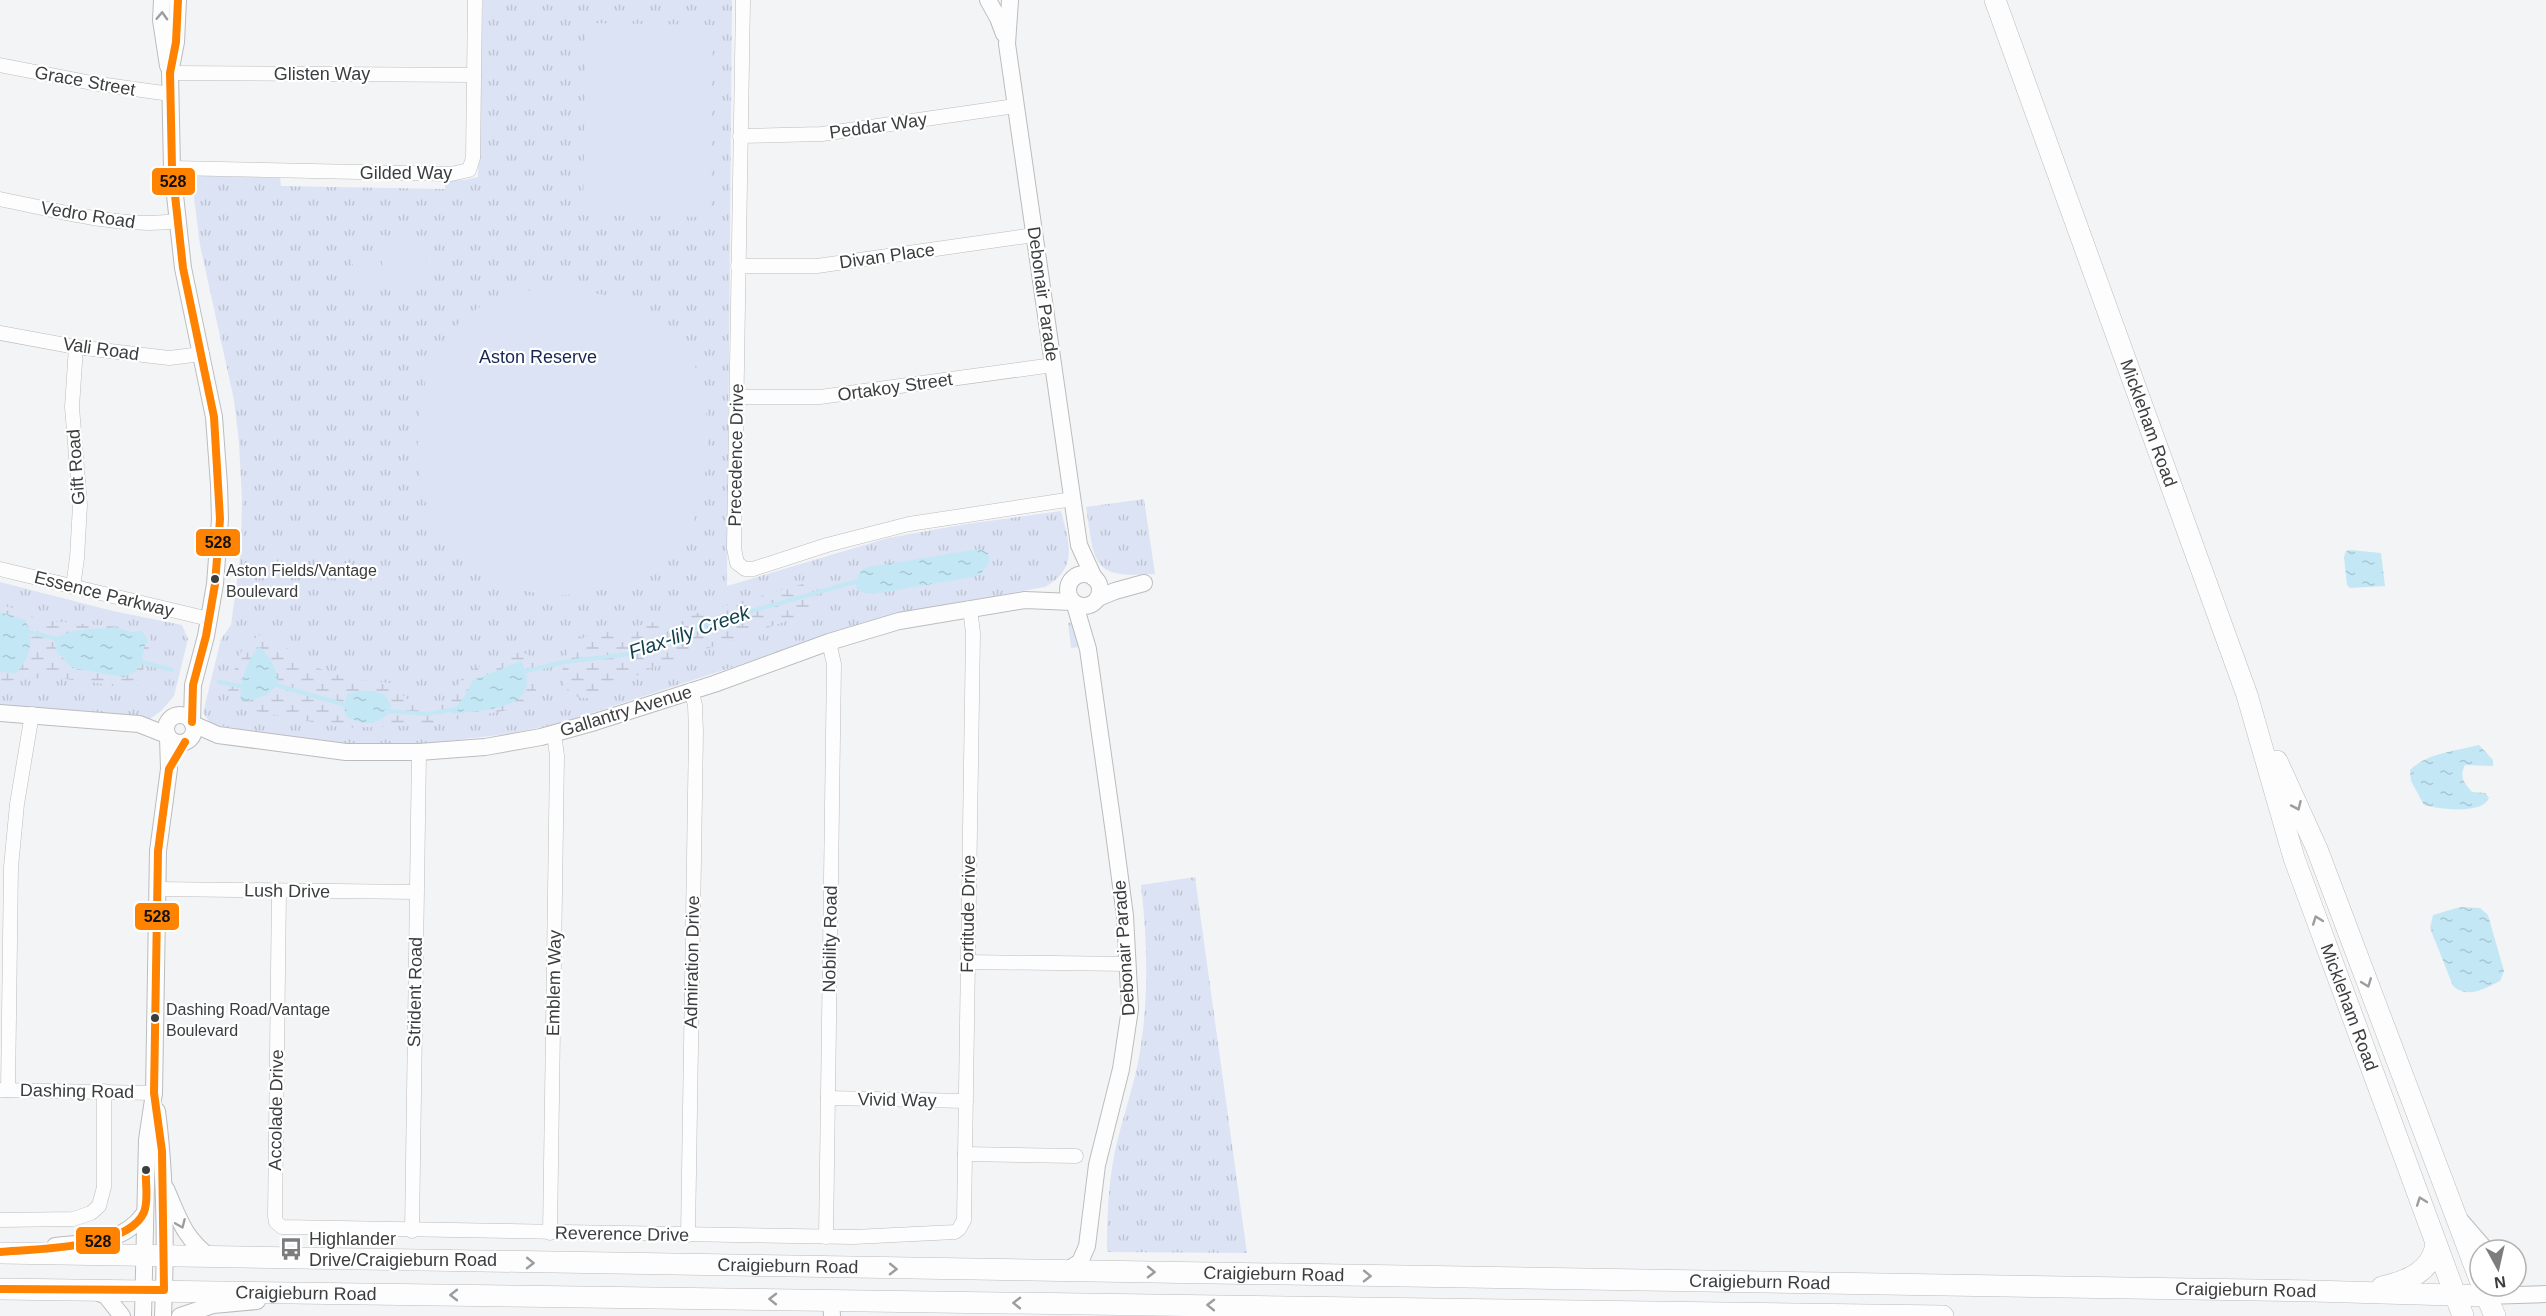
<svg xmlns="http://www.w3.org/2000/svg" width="2546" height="1316" viewBox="0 0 2546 1316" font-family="Helvetica,sans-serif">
  <defs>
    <pattern id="grass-tufts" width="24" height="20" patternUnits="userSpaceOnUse" patternTransform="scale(1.5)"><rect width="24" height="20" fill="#dce3f4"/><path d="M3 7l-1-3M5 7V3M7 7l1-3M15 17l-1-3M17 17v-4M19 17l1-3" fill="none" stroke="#bec4d2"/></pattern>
    <pattern id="wetland-marsh" width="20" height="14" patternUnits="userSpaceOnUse" patternTransform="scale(1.5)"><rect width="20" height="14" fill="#dce3f4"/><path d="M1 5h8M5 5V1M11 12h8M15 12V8" fill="none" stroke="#bec4d2"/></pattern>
    <pattern id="water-ripples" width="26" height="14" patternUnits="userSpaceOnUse" patternTransform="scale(1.5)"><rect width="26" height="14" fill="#c3e7f4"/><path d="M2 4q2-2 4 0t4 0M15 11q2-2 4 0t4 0" fill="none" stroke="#a8c7d2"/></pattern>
  </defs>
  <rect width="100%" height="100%" fill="#f3f4f6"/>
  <g fill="url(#grass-tufts)">
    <path d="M483,0H732L727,586L888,538L966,524L1061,511C1069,543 1079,568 1045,587L903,612L561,723L508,734L421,744L336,747L211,724L203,713L221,639L231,625L241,551L242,500L239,443L234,400L200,245L191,175L280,178L281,186L445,189V180H464L478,177Z"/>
    <path d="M1144,499L1155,574C1090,579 1095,563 1086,507Z"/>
    <path d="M0,582L113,611L182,625L188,639L174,696L161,711L150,719L0,707Z"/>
    <path d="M1074,622L1080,647L1071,648L1068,623Z"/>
    <path d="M1195,877L1247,1253L1107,1252C1107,1218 1108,1185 1115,1151C1123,1115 1136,1081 1141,1045C1149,991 1147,938 1141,885Z"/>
  </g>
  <g fill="url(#wetland-marsh)">
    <path d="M803,584L809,594V610L801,616L654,667L591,698C553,701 559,660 575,639L707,611Z"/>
    <path d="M0,605L17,609L39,620L145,629L153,644L148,650L140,683L132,689C102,684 73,678 42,678C28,678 15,682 0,681Z"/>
    <path d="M260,635C283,640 289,652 308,663C332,677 363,681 390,683C408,702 431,721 452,694C457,687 462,676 469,672C485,663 505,658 522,651L532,658L538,667L535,701L526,707L424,725L344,728L235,707L228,693L229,684L244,645Z"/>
  </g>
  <g fill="#dce3f4">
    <path d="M586,23L713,25L710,217L583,215Z"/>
    <path d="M377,234L396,238L425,255L430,282L421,289L414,291L391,282L384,275Z"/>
    <path d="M377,252L382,279L356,283L351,256Z"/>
    <path d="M562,289C595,293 635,297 662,319C712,360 715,446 699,504C696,514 693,526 687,535C661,575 606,595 561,595C516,595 459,572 437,531C410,481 411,388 444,341C457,322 478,305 500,297C519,289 541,290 562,289Z"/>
  </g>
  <g fill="url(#water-ripples)">
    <path d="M980,549L988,553L990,562L980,575L972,577L874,594L858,591L855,582L860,571L867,567Z"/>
    <path d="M2351,550L2381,553L2385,586L2350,588L2347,585L2344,557L2346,551Z"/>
    <path d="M0,612L25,620C35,639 30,658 16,673L0,672Z"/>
    <path d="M114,627L131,632L142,631L148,641L144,647L142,663L135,672L124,677L72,668L56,651L54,638L73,631Z"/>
    <path d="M259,647C269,654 279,673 278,685L266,695L245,702L241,700C238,683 248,659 259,647Z"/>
    <path d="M521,661C546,710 487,709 454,714L452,712L464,697L473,680Z"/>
    <path d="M359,691H372L384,694L391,705L390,712C374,726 364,726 346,716L344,706L347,695Z"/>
    <path d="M2479,745L2493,760V766L2465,765C2459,777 2464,783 2472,792L2485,793L2489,798C2482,815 2439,809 2424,805L2411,781L2410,770C2427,753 2456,751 2479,745Z"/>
    <path d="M2460,907L2480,908L2488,915L2504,971L2500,981C2484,989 2468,999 2453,986L2430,928L2433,915Z"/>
  </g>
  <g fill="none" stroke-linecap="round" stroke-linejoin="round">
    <g stroke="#c3e7f4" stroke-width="4">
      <path d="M28,632L58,639"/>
      <path d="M137,661L172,670"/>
      <path d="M522,672L564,662L630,654L709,623L858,581"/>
      <path d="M219,682L244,687"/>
      <path d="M276,685L349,706"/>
      <path d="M386,711L427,714L456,709"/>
    </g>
    <g stroke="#bbbcbd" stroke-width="15">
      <g id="minor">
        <path d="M743,0L734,548L737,563L745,569H753L827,545L909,524L1073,499"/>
        <path d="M0,65L92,83L170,94"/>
        <path d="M170,73L474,75"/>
        <path d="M740,136L822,134L1015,106"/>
        <path d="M172,168L451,174L469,170L473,158L475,0"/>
        <path d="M0,199C55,210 121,229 177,221"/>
        <path d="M738,266H817L1034,235"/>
        <path d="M0,333L76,347L169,358L202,354"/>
        <path d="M737,397H820L1053,365"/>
        <path d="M0,569L209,619"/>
        <path d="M73,587L77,558L80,505L72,407L76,347"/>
        <path d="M157,889L416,892"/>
        <path d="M279,891L275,1216L276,1222L282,1227L854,1237L955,1232L959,1229L964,1220L973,633L970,608"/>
        <path d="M967,962L1128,964"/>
        <path d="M0,1090L154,1093"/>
        <path d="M8,1090L11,867L17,804L32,714"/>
        <path d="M828,1098L966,1101"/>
        <path d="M965,1154L1076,1156"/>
        <path d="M0,1220L73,1219L91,1213L99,1206L104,1187V1091"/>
        <path d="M412,1231L419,752"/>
        <path d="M550,1233L557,756L554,733"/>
        <path d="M688,1235L696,732L695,705L691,690"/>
        <path d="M826,1237L834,664L829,642"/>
      </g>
    </g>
    <g stroke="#bbbcbd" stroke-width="18">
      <g id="tertiary">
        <path d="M162,0L161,20L168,66"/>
        <path d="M178,0L176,42L170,73L172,168L183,268L214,417L219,485L220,519L215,584L206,636L193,685L192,722"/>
        <path d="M988,0L998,18L1004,34"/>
        <path d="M1010,0L1007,44L1079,545L1094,578"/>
        <circle cx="1084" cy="590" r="16"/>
        <path d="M1098,598L1115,591L1144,583"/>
        <path d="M0,713L139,724L167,735"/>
        <circle cx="180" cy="729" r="14"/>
        <path d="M193,724L218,735L346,752H419L485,747L541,737L595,722L714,684L829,642L899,621L1025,600L1072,602"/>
        <path d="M157,1111C166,1179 166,1248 163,1316"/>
        <path d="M166,1189C179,1218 183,1237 210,1257"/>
        <path d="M2460,1220L2486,1250"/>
        <path d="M55,1246C89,1242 122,1244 144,1214"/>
        <path d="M1066,1271L1080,1262L1087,1246L1097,1165L1121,1069L1130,1009L1125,916L1114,833L1088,649L1075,605"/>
        <path d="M92,1290L106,1296L122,1316"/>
        <path d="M2486,1296L2546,1294"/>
        <path d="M831,1300L832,1316"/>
        <path d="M143,1316L147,1140L154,1093L158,851L169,769L168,737"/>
        <path d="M180,1316L213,1305L257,1301"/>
      </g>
    </g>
    <g stroke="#bbbcbd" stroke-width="22">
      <g id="primary">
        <path id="s1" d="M1995,0L2247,695L2294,858L2463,1316"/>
        <path d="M2277,761L2317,849L2480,1280"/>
        <path id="s2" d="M0,1253L2313,1291L2486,1296"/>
        <path d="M2482,1286L2495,1316"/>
        <path d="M2382,1287C2407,1281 2432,1272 2436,1244"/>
        <path id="s3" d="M0,1289L1943,1316"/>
      </g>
    </g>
    <use href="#minor" stroke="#fdfdfe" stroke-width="14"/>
    <use href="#tertiary" stroke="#fdfdfe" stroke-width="16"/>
    <use href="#primary" stroke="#fdfdfe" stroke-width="21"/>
    <g stroke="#fff" stroke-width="12">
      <g id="bus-1">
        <path d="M178,0L176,42L170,73L172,168L183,268L214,417L220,519L215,584L206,636L193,685L192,722"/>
        <path d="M0,1252C34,1249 129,1249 144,1212C149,1200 145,1183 146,1170"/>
        <path d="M0,1289L164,1290L162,1151L154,1093L158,851L169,769L185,742"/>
      </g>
    </g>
    <use href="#bus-1" stroke="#ff8200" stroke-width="8"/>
  </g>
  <defs><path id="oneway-chevron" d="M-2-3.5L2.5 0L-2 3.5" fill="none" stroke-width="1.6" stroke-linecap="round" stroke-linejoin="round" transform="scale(1.5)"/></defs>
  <g stroke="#9c9d9e">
    <use href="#oneway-chevron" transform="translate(162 16) rotate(-88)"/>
    <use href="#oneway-chevron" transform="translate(2297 806) rotate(66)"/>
    <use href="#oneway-chevron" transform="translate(2317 920) rotate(-110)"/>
    <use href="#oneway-chevron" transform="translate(2367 983) rotate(69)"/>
    <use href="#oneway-chevron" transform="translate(2421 1201) rotate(-110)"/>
    <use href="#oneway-chevron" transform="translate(181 1224) rotate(67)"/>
    <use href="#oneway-chevron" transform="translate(530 1263) rotate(1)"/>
    <use href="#oneway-chevron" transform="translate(893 1269) rotate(1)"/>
    <use href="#oneway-chevron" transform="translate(1151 1272) rotate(1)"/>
    <use href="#oneway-chevron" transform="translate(1367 1276) rotate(1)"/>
    <use href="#oneway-chevron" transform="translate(454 1295) rotate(-180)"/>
    <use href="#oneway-chevron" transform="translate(773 1299) rotate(-179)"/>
    <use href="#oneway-chevron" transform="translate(1017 1303) rotate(-179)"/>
    <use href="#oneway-chevron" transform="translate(1211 1305) rotate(-179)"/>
  </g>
  <defs>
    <g id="bus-bare" transform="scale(1.8)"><path d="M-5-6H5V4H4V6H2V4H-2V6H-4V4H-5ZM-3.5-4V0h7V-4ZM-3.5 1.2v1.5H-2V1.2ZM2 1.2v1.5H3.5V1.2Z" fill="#7c7d7e" stroke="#fff" stroke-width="2.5" paint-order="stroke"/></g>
  </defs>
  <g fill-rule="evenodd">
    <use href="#bus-bare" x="291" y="1249"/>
  </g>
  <g fill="#3c3d3e" stroke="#fff" stroke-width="2">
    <circle cx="215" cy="579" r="5"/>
    <circle cx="155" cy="1018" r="5"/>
    <circle cx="146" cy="1170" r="5"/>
  </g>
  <g text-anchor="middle" stroke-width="4.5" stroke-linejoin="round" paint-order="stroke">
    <g font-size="16" fill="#3c3d3e" stroke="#fff" text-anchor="start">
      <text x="226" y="576">Aston Fields/Vantage<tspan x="226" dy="21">Boulevard</tspan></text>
      <text x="166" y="1015">Dashing Road/Vantage<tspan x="166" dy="21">Boulevard</tspan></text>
    </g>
    <g font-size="18" fill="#3c3d3e" stroke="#fff">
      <text x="322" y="80">Glisten Way</text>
      <text transform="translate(85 81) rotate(10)" y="6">Grace Street</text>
      <text transform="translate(878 126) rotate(-8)" y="6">Peddar Way</text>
      <text x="406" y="179">Gilded Way</text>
      <text transform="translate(88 215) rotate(9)" y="6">Vedro Road</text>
      <text transform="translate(887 256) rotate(-8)" y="6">Divan Place</text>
      <text transform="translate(1043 294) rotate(82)" y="6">Debonair Parade</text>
      <text transform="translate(101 349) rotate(8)" y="6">Vali Road</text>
      <text transform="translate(895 387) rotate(-8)" y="6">Ortakoy Street</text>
      <text dy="6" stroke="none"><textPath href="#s1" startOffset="450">Mickleham Road</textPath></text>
      <text transform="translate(736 455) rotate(-89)" y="6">Precedence Drive</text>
      <text transform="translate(76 467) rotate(-94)" y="6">Gift Road</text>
      <text transform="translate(104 594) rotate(14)" y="6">Essence Parkway</text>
      <text transform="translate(626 711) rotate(-17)" y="6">Gallantry Avenue</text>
      <text transform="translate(287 891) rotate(1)" y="6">Lush Drive</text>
      <text transform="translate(968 914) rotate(-89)" y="6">Fortitude Drive</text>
      <text transform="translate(830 939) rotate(-89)" y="6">Nobility Road</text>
      <text transform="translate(1124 948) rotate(-94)" y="6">Debonair Parade</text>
      <text transform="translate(692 962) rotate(-89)" y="6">Admiration Drive</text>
      <text transform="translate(554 983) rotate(-89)" y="6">Emblem Way</text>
      <text transform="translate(415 992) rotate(-89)" y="6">Strident Road</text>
      <text dy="6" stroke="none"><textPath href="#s1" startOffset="1068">Mickleham Road</textPath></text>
      <text transform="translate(77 1091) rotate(1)" y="6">Dashing Road</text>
      <text transform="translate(897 1100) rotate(1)" y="6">Vivid Way</text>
      <text transform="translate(276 1110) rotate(-89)" y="6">Accolade Drive</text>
      <text transform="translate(622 1234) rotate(1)" y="6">Reverence Drive</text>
      <text dy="6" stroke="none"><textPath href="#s2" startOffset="788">Craigieburn Road</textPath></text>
      <text dy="6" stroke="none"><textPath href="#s2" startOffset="1274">Craigieburn Road</textPath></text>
      <text dy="6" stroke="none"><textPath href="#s2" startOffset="1760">Craigieburn Road</textPath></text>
      <text dy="6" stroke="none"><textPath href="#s2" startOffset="2246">Craigieburn Road</textPath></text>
      <text dy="6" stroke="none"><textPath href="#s3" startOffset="306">Craigieburn Road</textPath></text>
    </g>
    <g font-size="18" fill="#172655" stroke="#fff">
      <text x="538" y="363">Aston Reserve</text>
    </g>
    <g font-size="18" fill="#3c3d3e" stroke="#fff" text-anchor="start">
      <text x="309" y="1245">Highlander<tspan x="309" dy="21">Drive/Craigieburn Road</tspan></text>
    </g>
    <g font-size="20" font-style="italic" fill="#12404d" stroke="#fff">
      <text transform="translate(689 632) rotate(-19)" y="7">Flax-lily Creek</text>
    </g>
  </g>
  <g stroke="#fff" stroke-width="2">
    <rect x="151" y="167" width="45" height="29" rx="6" fill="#ff8200"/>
    <rect x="195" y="528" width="46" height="29" rx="6" fill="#ff8200"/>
    <rect x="134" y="902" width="46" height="29" rx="6" fill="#ff8200"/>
    <rect x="75" y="1226" width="46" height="29" rx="6" fill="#ff8200"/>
  </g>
  <g font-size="16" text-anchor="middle" font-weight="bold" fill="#111">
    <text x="173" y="187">528</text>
    <text x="218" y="548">528</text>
    <text x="157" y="922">528</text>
    <text x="98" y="1247">528</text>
  </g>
  <g transform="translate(2498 1268) rotate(172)"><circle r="28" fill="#ffffff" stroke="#b1b1b2" stroke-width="1.5"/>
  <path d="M0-4.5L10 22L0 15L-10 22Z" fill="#7c7d7e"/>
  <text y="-9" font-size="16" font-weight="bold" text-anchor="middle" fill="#3c3d3e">N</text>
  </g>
</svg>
